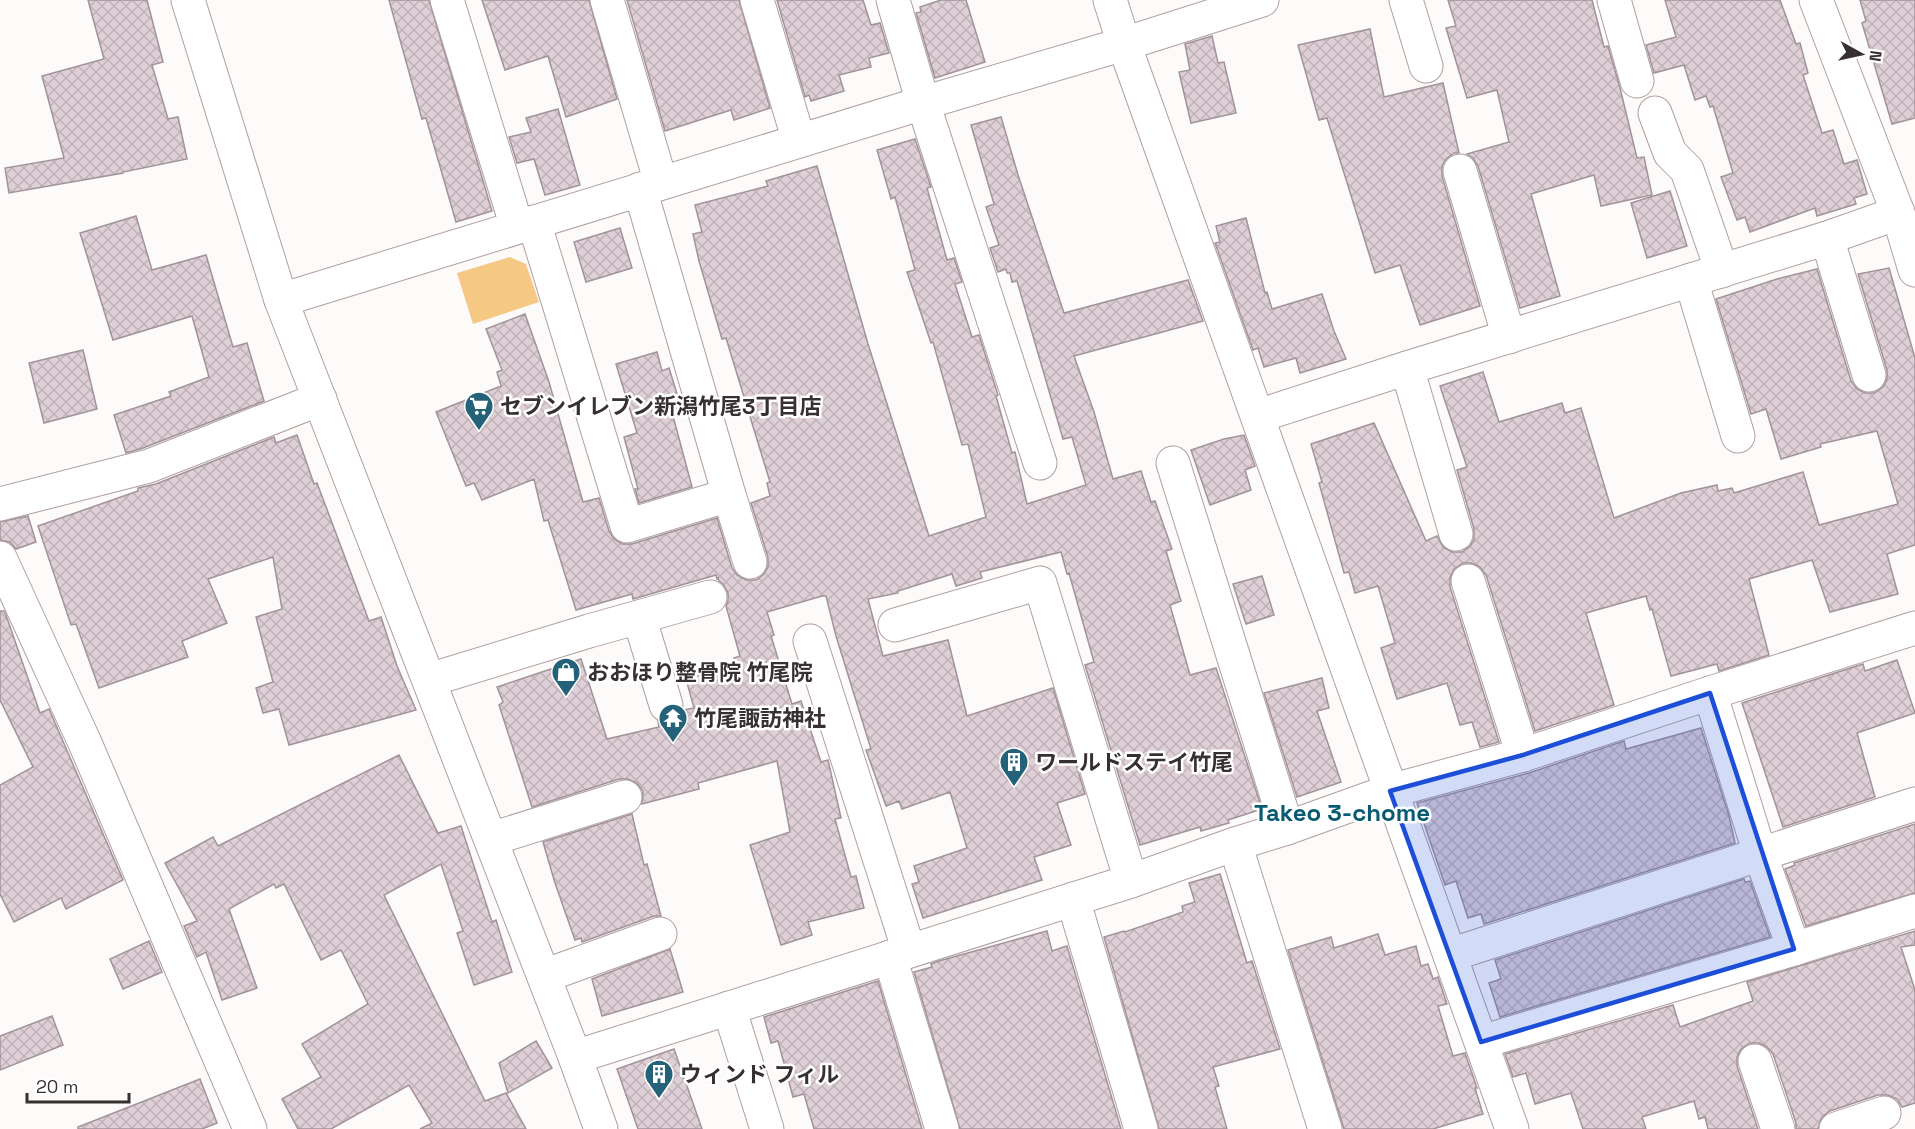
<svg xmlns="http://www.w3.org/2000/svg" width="1915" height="1129" viewBox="0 0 1915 1129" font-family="'Space Grotesk','Noto Sans JP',sans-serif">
  <defs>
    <pattern id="building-cross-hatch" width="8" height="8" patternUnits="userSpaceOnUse" patternTransform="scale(1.5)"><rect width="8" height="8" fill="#dfcfd7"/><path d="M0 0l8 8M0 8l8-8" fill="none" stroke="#c0b2b9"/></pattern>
  </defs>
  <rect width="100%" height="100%" fill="#fdfafa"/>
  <path fill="#f5c983" d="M510,257L526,264L539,302L473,324L457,273Z"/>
  <g fill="url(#building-cross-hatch)" stroke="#a2939a" stroke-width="1.5">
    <path d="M88,0H147L163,62L152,65L168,119L178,117L187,159L123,172V173L9,193L5,168L64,158L42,76L104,59Z"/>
    <path d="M389,0H429L492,211L456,222L426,118L422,119Z"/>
    <path d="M482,0H589L617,99L566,117L548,56L505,70Z"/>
    <path d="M627,0H739L770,108L734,120L731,110L665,131Z"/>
    <path d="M777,0H863L871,25L880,23L889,53L869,58L871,67L839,75L844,91L811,101L809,95L805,97Z"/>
    <path d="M941,0H966L985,62L935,78L916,13L921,12L920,7Z"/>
    <path d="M1448,0H1592L1604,47L1608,46L1620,88L1637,158L1644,157L1652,195L1601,206L1594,175L1531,194L1560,296L1520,308L1478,166L1473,158L1467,154L1509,142L1497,90L1467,98L1446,28L1456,26Z"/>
    <path d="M1665,0H1780L1796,44L1800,43L1808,73L1803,75L1822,133L1833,130L1844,164L1857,160L1867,194L1854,198L1856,204L1817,216L1815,208L1750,232L1745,217L1737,220L1721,177L1733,173L1713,106L1710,107L1706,96L1695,100L1684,65L1654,73L1646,45L1676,37Z"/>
    <path d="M1860,0H1915V118L1892,124L1862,23L1866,21Z"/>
    <path d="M1370,29L1384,97L1443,83L1459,153H1454L1446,159L1442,166V176L1480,306L1420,325L1400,265L1375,273L1327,118L1319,120L1298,45Z"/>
    <path d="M1212,36L1218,63L1224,62L1236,113L1191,123L1179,72L1190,70L1185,44Z"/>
    <path d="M558,109L580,185L545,195L534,159L517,163L509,137L531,132L526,118Z"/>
    <path d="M1001,117L1018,175L1064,313L1188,280L1203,321L1074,356L1094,412L1113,479L1141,471L1151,502L1155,501L1172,549L1166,551L1181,601L1170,605L1190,675L1216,668L1262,809L1228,820L1229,823L1201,831L1200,827L1140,845L1085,665L1094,662L1069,573L1067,574L1061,552L980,572L982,578L956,586L952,574L898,591V593L868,599L883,656L948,640L967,716L1053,688L1085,794L1057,803L1071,845L1034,857L1042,880L923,918L912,884L919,882L914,866L967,848L950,792L902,809L899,801L886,806L866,750L871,749L836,636L826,596H822L767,612L774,635L771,636L792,704L801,701L821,762L828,760L841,818L835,819L851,877L856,876L864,908L808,922L812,935L781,945L750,845L790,832L777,761L698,783L699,789L642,804L643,791L637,783L628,779H619L532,807L499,705L503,702L497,687L581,659L607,739L659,727L658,721L662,723H672L679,718L684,710L694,708L686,679L736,665L734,658L740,656L726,606L728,601V593L723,584L719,581L718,578L717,579L716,575L633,599L632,594L576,610L548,520L544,521L534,479L482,500L474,483L466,486L436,412L501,386L497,372L502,370L486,329L525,314L549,382L583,502L599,498L609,531L614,539L622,544H632L717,518L732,568L737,575L746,580H756L763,575L768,567V557L751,503L770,496L767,483L770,482L726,338L722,339L699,261L693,234L702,232L695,205L768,186L766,181L817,166L868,344L929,536L986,517L968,444L962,445L933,342L931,343L907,272L915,270L895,197L891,199L877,150L915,139L931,187L927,188L947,260L954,258L962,282L955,284L972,337L979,335L998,395L996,396L1012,453L1015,452L1027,504L1086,485L1072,437L1063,439L1017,281L1012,282L1010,273H1007L1006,269L998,272L990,248L999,245L986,207L994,204L971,125Z"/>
    <path d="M1670,191L1687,246L1647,258L1631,203Z"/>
    <path d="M136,216L152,270L206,255L233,347L247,343L264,401L143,448L126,453L114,415L171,396L169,392L209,377L192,316L113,340L80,233Z"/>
    <path d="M1246,218L1265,293L1267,292L1272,309L1322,294L1334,331L1346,359L1300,373L1296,358L1264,367L1258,348L1253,350L1215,243L1220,242L1216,226Z"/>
    <path d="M620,228L632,268L586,282L574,242Z"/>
    <path d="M1889,268L1915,358V545L1887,554L1898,594L1830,612L1812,560L1749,579L1769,655L1719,671L1717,664L1671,676L1652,609L1650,610L1646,596L1586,613L1614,705L1535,731L1486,575L1480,567L1471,563H1463L1454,569L1450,578V587L1499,742L1480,747L1472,722L1460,725L1447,683L1397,699L1381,648L1395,643L1378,586L1355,593L1349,572L1344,573L1319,483L1322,482L1311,444L1374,423L1426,541L1437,536L1443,547L1452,552H1462L1470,546L1474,539V529L1457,470L1467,467L1440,386L1483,372L1499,422L1562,403L1565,413L1581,408L1614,518L1681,493L1717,485L1718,491L1732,488L1734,493L1803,472L1819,525L1898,504L1877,431L1820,444L1821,447L1781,459L1766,409L1751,414L1716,299L1777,279L1817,269L1851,381L1857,389L1865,393H1874L1883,387L1887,379V370L1858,274Z"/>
    <path d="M83,350L97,409L44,423L29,363Z"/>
    <path d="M657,352L662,371L669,368L683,413L673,416L692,487L639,503L635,489H638L624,437L637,433L616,364Z"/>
    <path d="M297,435L314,484L317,483L369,621L381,617L397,666L416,710L289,745L279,709L263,713L256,688L273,682L256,617L282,609L273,557L208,579L227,623L182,641L188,657L99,688L76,624L71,625L38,526L138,491V488L156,484L274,437L276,443Z"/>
    <path d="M1244,435L1255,466L1245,470L1251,490L1210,505L1191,450L1224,439Z"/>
    <path d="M28,516L36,542L16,549L10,542L0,540V522Z"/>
    <path d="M1262,576L1274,615L1246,624L1233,584Z"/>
    <path d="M0,611H4L7,618L40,713L49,709L123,880L66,909L61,898L14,922L0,894V785L33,767L0,700Z"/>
    <path d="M1897,660L1915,713L1857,733L1875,797L1783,827L1742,703L1863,664L1865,671Z"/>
    <path d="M1322,678L1329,708L1317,711L1341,782L1297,797L1264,693Z"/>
    <path d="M1701,728L1729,816L1735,843L1484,924L1481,914L1468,918L1456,881L1445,885L1417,803L1529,773L1624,741L1626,749Z"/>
    <path d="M399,755L438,833L461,826L492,922L496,920L512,972L474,985L457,933L463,931L441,864L384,895L485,1101L506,1093L526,1129H420L432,1123L409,1085L331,1129H298L282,1099L321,1077L302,1044L368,1004L341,950L321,960L284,884L276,888L274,884L229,909L257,988L222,1000L206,952L197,957L184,926L197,921L165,863L213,837L218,846Z"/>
    <path d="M632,814L644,865L647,864L661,916H654L582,942L581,938L575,940L555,883L543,842Z"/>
    <path d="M1915,824V893L1806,926L1785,869L1795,865L1794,863Z"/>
    <path d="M1220,874L1247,963L1252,961L1280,1049L1213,1067L1219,1086L1215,1087L1227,1129H1159L1104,937L1124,931L1125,932L1183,912L1182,906L1195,902L1189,883Z"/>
    <path d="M1744,879L1745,882L1750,881L1770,937L1500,1017L1489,983L1501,979L1495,960Z"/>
    <path d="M1047,931L1052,951L1067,946L1121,1129H960L914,972L932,967L931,964L939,961Z"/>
    <path d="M1915,931V945L1901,947L1915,990V1103L1902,1107L1897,1099L1888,1095H1878L1830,1111L1822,1117L1818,1129H1796V1123L1773,1054L1767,1047L1759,1043H1750L1741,1049L1737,1057V1066L1758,1129H1708L1705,1117L1699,1119L1694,1101L1642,1117L1646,1129H1583L1571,1093L1535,1104L1526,1073L1513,1077L1505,1054L1673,1005L1680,1027L1753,1001L1747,982Z"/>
    <path d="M1378,934L1385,955L1416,946L1421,966L1428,964L1433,979L1438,977L1447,1004L1438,1006L1453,1056L1465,1053L1477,1088H1475L1483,1114L1433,1129H1344L1288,950L1331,937L1334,948Z"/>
    <path d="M149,941L162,972L123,989L110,959Z"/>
    <path d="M670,949L683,992L602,1016L592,979Z"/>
    <path d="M878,981L922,1129H814L804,1094L793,1097L778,1041L771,1043L764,1017Z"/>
    <path d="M52,1016L63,1045L0,1070V1036Z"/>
    <path d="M536,1041L552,1068L508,1093L499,1063Z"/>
    <path d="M674,1049L702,1129H638L617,1069Z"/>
    <path d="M200,1079L217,1123L202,1129H78V1127Z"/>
  </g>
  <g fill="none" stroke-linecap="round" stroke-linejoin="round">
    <g stroke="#b19fa0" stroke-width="35">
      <g id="street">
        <path d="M447,0L517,227"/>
        <path d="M607,0L661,183"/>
        <path d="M757,0L799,141"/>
        <path d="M893,0L923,103L1040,463"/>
        <path d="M1110,0L1124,44L1512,1129"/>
        <path d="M1406,0L1426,66"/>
        <path d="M1614,0L1637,81"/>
        <path d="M1816,0L1898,213L1915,270"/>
        <path d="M1655,113L1670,153L1687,170L1722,271"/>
        <path d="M1460,171L1509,337"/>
        <path d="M534,222L627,526L729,495L640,189"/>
        <path d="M1827,238L1869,375"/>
        <path d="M1691,280L1738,436"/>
        <path d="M281,300L923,103L1124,44L1262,0"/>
        <path d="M1407,368L1456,534"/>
        <path d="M1258,416L1407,368L1827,238L1898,213"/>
        <path d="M1173,463L1287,828"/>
        <path d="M729,495L750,562"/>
        <path d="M0,504L149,466L320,399"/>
        <path d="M0,558L85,743L250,1129"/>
        <path d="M1468,581L1523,755"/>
        <path d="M639,617L666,705"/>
        <path d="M895,625L1040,583L1131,881"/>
        <path d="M810,641L909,951"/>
        <path d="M429,680L589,631L710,597"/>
        <path d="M1710,693L1760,854L1794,949"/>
        <path d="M491,839L625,797"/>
        <path d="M1235,844L1325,1129"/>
        <path d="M1073,899L1141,1129"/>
        <path d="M1450,955L1915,804"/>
        <path d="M890,957L942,1129"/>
        <path d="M544,976L660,934"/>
        <path d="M729,1008L767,1129"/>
        <path d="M1481,1042L1794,949L1915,911"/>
        <path d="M575,1057L1131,881L1235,844L1287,828L1390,791L1523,755L1710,693L1915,628"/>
        <path d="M1755,1061L1778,1129"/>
        <path d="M1836,1129L1884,1113"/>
      </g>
    </g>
    <g stroke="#b19fa0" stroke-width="35">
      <path id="secondary" d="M188,0L281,300L575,1057L601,1129"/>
    </g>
    <use href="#street" stroke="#fff" stroke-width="33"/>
    <use href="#secondary" stroke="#fff" stroke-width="33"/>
  </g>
  <path fill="#1d4ed8" fill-opacity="0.2" stroke="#1d4ed8" stroke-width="4.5" stroke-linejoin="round" d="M1710,693L1794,949L1481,1042L1390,791L1523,755Z"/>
  <defs>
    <g id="supermarket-pin" transform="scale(1.5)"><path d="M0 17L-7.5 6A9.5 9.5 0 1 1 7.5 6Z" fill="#236278" stroke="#fff"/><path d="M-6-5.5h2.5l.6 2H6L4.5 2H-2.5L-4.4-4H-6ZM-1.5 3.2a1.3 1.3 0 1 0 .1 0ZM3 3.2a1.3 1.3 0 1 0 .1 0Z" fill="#fff"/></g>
    <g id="shop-pin" transform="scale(1.5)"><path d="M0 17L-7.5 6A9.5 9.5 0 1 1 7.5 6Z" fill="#236278" stroke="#fff"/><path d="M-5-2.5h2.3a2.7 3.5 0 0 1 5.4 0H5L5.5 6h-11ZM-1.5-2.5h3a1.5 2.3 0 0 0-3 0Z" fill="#fff"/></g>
    <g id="temple-pin" transform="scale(1.5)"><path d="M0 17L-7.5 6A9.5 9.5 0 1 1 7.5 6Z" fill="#236278" stroke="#fff"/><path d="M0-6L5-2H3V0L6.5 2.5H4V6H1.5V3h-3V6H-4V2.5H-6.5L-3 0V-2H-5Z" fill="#fff"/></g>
    <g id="building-pin" transform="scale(1.5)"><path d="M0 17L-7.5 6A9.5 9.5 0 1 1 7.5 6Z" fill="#236278" stroke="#fff"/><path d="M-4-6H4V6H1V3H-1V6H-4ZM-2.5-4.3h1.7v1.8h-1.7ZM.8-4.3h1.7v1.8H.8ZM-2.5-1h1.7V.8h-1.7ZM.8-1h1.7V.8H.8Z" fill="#fff"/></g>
  </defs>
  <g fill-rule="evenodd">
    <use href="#supermarket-pin" x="479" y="406"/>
    <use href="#shop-pin" x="566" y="672"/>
    <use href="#temple-pin" x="673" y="718"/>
    <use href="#building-pin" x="1014" y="762"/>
    <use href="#building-pin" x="659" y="1074"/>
  </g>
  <g text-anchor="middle" stroke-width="5" stroke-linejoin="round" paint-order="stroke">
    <g font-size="22" font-weight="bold" fill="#373030" stroke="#fff" text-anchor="start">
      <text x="500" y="414">セブンイレブン新潟竹尾3丁目店</text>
      <text x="587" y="680">おおほり整骨院 竹尾院</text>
      <text x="694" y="726">竹尾諏訪神社</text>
      <text x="1035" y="770">ワールドステイ竹尾</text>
      <text x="680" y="1082">ウィンド フィル</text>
    </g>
    <g font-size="24" font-weight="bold" fill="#085a72" stroke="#fff">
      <text x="1342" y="821">Takeo 3-chome</text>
    </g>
  </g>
  <g transform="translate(1861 54) rotate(98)" stroke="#ffffff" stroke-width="4.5" paint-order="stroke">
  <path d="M0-4.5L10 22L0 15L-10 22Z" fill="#373030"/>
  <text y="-9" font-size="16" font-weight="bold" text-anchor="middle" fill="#373030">N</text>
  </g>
  <path d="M27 1093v9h102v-9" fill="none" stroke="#373030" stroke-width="3"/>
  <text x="36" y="1093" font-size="18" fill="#373030" stroke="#ffffff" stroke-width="4.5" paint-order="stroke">20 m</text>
</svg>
